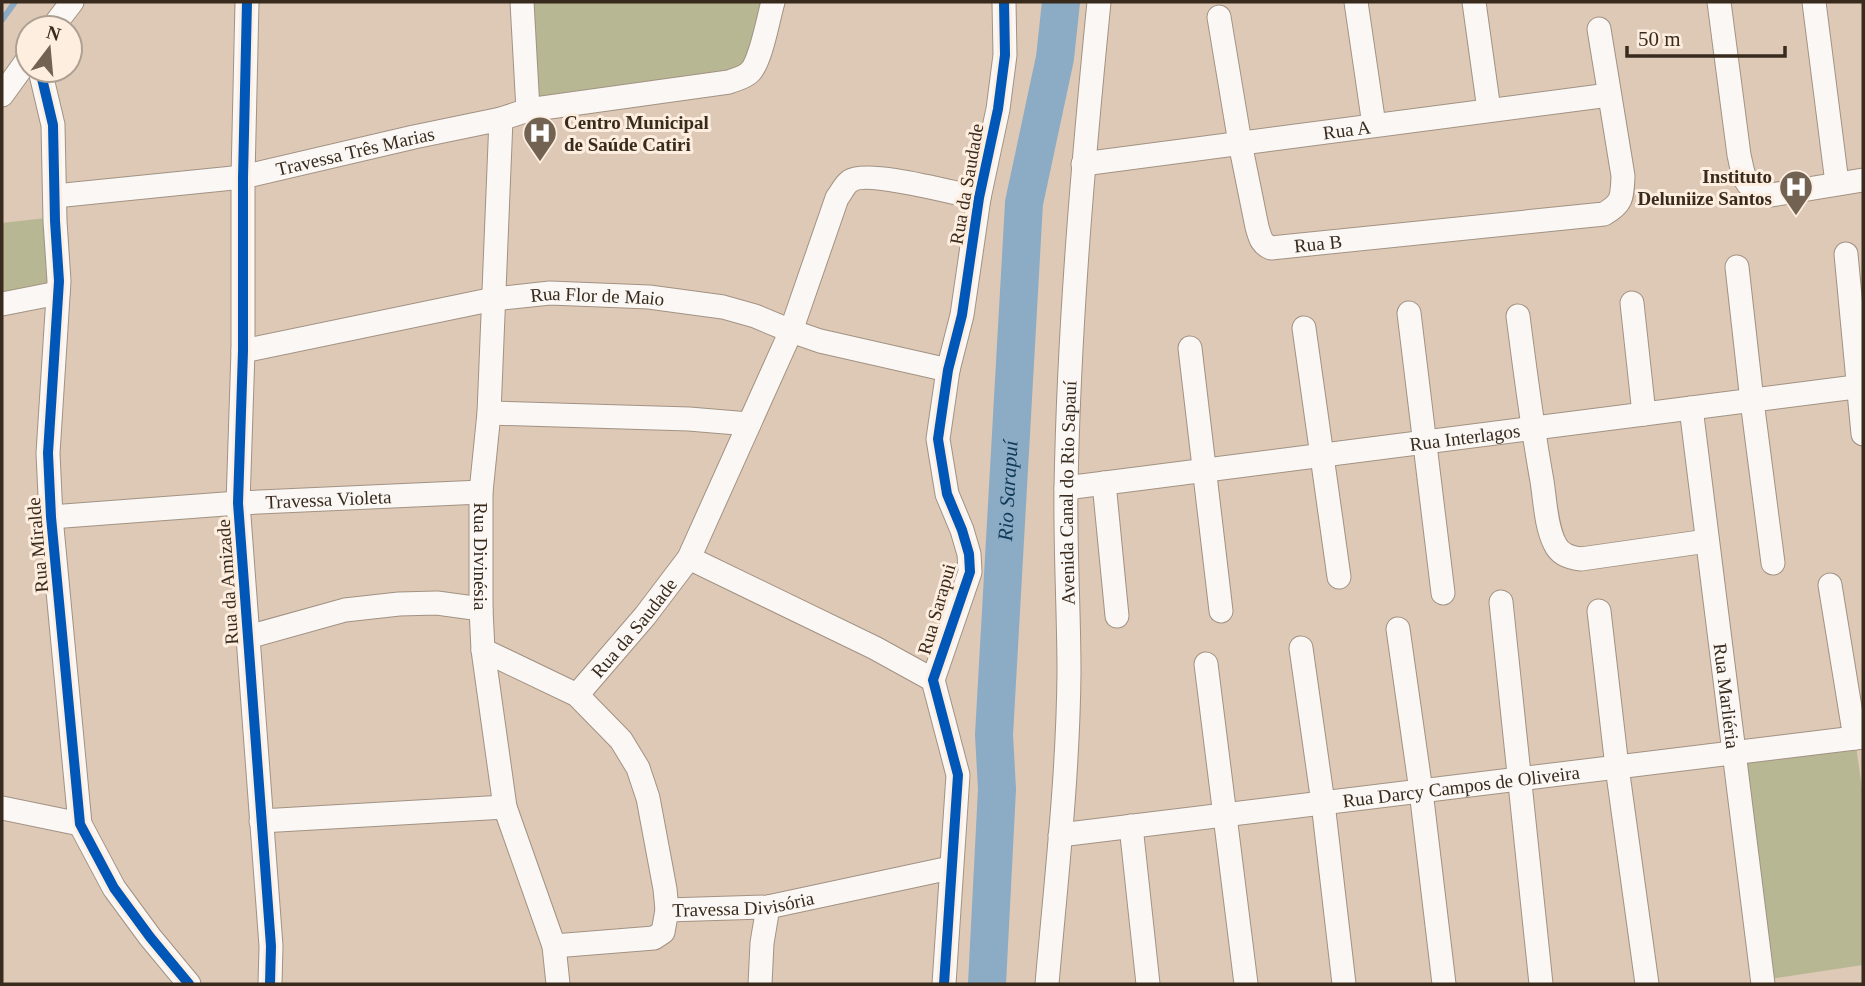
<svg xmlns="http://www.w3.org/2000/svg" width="1865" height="986" viewBox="0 0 1865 986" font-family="'Times New Roman',serif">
  <rect width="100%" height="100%" fill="#dec9b6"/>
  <g fill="#b7b793">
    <path d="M528,2H767L753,58L728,80L534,106Z"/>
    <path d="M46,218L54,281L2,293V223Z"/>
    <path d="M1855,738L1863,796V965L1763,980L1734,752Z"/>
  </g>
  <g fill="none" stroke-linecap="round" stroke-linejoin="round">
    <path stroke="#8cacc5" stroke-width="6" d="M2,20L15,2"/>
    <path stroke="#8cacc5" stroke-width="38" id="s1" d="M987,984L997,789L994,735L1024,203L1055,58L1061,2"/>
    <g stroke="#a29283" stroke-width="25">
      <g id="minor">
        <path d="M247,2L243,177V351L238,503L271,946L270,984"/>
        <path d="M522,2L528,110"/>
        <path d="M1356,2L1374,125"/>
        <path d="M1474,2L1489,110"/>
        <path d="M1719,2L1739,155C1745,181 1743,188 1771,195L1863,180"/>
        <path d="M1814,2L1837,183"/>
        <path id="s2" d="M1219,17L1240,143L1257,227C1260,237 1261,244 1271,248L1604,214C1623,203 1622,197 1623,176L1599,29"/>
        <path d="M52,28L72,2"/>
        <path d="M40,70L53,125L55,221L59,281L48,453L51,517L80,824L114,888L150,937L189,984"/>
        <path d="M2,95L28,59"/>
        <path id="s3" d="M501,119L489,413L481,492V609L483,650L505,807L554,946L558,984"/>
        <path id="s4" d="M1083,164L1609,95"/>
        <path id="s5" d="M55,196L243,177L414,137L501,119L528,110L729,82C736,79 744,78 750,72C761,61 768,19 773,2"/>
        <path d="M1846,254L1863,434"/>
        <path d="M1737,267L1752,401L1773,563"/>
        <path d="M1632,303L1644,414"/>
        <path d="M2,304L58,293"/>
        <path d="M1409,313L1443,593"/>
        <path d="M1518,316C1525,371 1532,426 1542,481C1545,500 1546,527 1555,544C1560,555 1571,558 1581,559L1707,541"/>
        <path d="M1304,328L1339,577"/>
        <path d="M1190,348L1221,611"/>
        <path id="s6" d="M243,351L494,299L550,293L649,297L723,307L755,316L791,331L820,341L948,370"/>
        <path id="s7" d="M1691,408L1763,984"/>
        <path d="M489,413L689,419L749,424"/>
        <path d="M1104,483L1117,616"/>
        <path id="s8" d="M1066,488L1863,386"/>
        <path id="s9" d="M51,517L238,503L481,492"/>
        <path d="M689,558L875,648L933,680"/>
        <path d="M1830,585L1855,738"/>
        <path d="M1501,602L1541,984"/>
        <path d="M1599,611L1617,767L1647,984"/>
        <path d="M1398,629L1421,791L1444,984"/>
        <path d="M248,637L345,610L399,604L437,603L481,609"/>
        <path d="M1301,648L1323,803L1344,984"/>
        <path d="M483,650L577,695L621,740L638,768L648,798L665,889L667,910"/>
        <path d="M1206,664L1246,984"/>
        <path id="s10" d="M577,695L645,616L689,558L791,331L837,198C841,193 845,184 850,181C867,169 957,194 979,198"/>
        <path d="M2,808L80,824"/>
        <path d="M261,821L505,807"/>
        <path d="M1131,826L1148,984"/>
        <path id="s11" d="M1060,835L1863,737"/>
        <path id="s12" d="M554,946L654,938L663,932L667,910L768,907L950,868"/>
        <path d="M760,984L762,943L768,907"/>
        <path d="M944,984L958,775L933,680L970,572L969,554L962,530L947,494L938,439L948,370L962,315L979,198L998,109L1005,55L1004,2"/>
        <path id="s13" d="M1047,984C1056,881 1068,777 1069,673C1069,611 1065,549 1066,487C1069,325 1083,163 1099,2"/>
      </g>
    </g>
    <use href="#minor" stroke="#faf7f4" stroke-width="23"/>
    <g stroke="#fdeee0" stroke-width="15">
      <g id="cycleway">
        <path d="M247,2L243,177V351L238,503L271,946L270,984"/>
        <path d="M40,70L53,125L55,221L59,281L48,453L51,517L80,824L114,888L150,937L189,984"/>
        <path d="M944,984L958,775L933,680L970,572L969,554L962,530L947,494L938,439L948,370L962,315L979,198L998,109L1005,55L1004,2"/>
      </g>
    </g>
    <use href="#cycleway" stroke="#0057b8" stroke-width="10"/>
  </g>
  <defs>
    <g id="hospital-pin" transform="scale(1.75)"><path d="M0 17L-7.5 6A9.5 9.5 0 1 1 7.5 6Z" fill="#726252" stroke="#fdeee0"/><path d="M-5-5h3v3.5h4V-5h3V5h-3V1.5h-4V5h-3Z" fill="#fff"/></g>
  </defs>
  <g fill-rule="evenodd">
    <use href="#hospital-pin" x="540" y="133"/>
    <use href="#hospital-pin" x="1796" y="187"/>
  </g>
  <g text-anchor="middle" stroke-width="6" stroke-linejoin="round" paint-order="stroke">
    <g font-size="19" font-weight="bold" fill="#382a1c" stroke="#fdeee0" text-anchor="start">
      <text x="564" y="129">Centro Municipal<tspan x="564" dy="22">de Saúde Catiri</tspan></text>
      <text x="1772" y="183" text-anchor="end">Instituto<tspan x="1772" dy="22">Deluniize Santos</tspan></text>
    </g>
    <g font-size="19" fill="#382a1c" stroke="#fdeee0">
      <text dy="7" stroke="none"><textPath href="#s4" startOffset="266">Rua A</textPath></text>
      <text dy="7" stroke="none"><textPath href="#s5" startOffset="304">Travessa Três Marias</textPath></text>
      <text transform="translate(966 184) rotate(-80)" y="7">Rua da Saudade</text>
      <text dy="7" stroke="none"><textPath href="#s2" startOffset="287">Rua B</textPath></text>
      <text dy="7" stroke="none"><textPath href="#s6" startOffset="360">Rua Flor de Maio</textPath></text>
      <text dy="7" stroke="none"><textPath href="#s8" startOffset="402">Rua Interlagos</textPath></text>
      <text dy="7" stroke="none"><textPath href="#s13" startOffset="492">Avenida Canal do Rio Sapauí</textPath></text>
      <text dy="7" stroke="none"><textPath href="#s9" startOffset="278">Travessa Violeta</textPath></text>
      <text transform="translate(37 545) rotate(-95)" y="7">Rua Miralde</text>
      <text dy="7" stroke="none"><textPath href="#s3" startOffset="438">Rua Divinésia</textPath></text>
      <text transform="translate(227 582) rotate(-94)" y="7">Rua da Amizade</text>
      <text transform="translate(936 609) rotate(-74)" y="7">Rua Sarapui</text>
      <text dy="7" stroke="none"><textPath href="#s10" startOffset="88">Rua da Saudade</textPath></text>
      <text dy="7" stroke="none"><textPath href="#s7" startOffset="290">Rua Marliéria</textPath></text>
      <text dy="7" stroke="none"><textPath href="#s11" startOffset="404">Rua Darcy Campos de Oliveira</textPath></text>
      <text dy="7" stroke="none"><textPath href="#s12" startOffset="210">Travessa Divisória</textPath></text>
    </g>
    <g font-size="21" font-style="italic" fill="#0f3957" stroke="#fdeee0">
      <text dy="7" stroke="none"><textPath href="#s1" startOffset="494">Rio Sarapuí</textPath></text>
    </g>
  </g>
  <rect width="1865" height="986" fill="none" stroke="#382a1c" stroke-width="7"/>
  <g transform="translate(49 49) rotate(16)"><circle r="33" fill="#fdeee0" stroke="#aea092" stroke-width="2"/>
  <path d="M0-5L12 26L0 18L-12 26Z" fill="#726252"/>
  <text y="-10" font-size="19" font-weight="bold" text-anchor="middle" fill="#382a1c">N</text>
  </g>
  <path d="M1627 46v10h158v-10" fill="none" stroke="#382a1c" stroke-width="3.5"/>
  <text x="1638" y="46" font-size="21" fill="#382a1c" stroke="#fdeee0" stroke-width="5" paint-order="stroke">50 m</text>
</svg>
